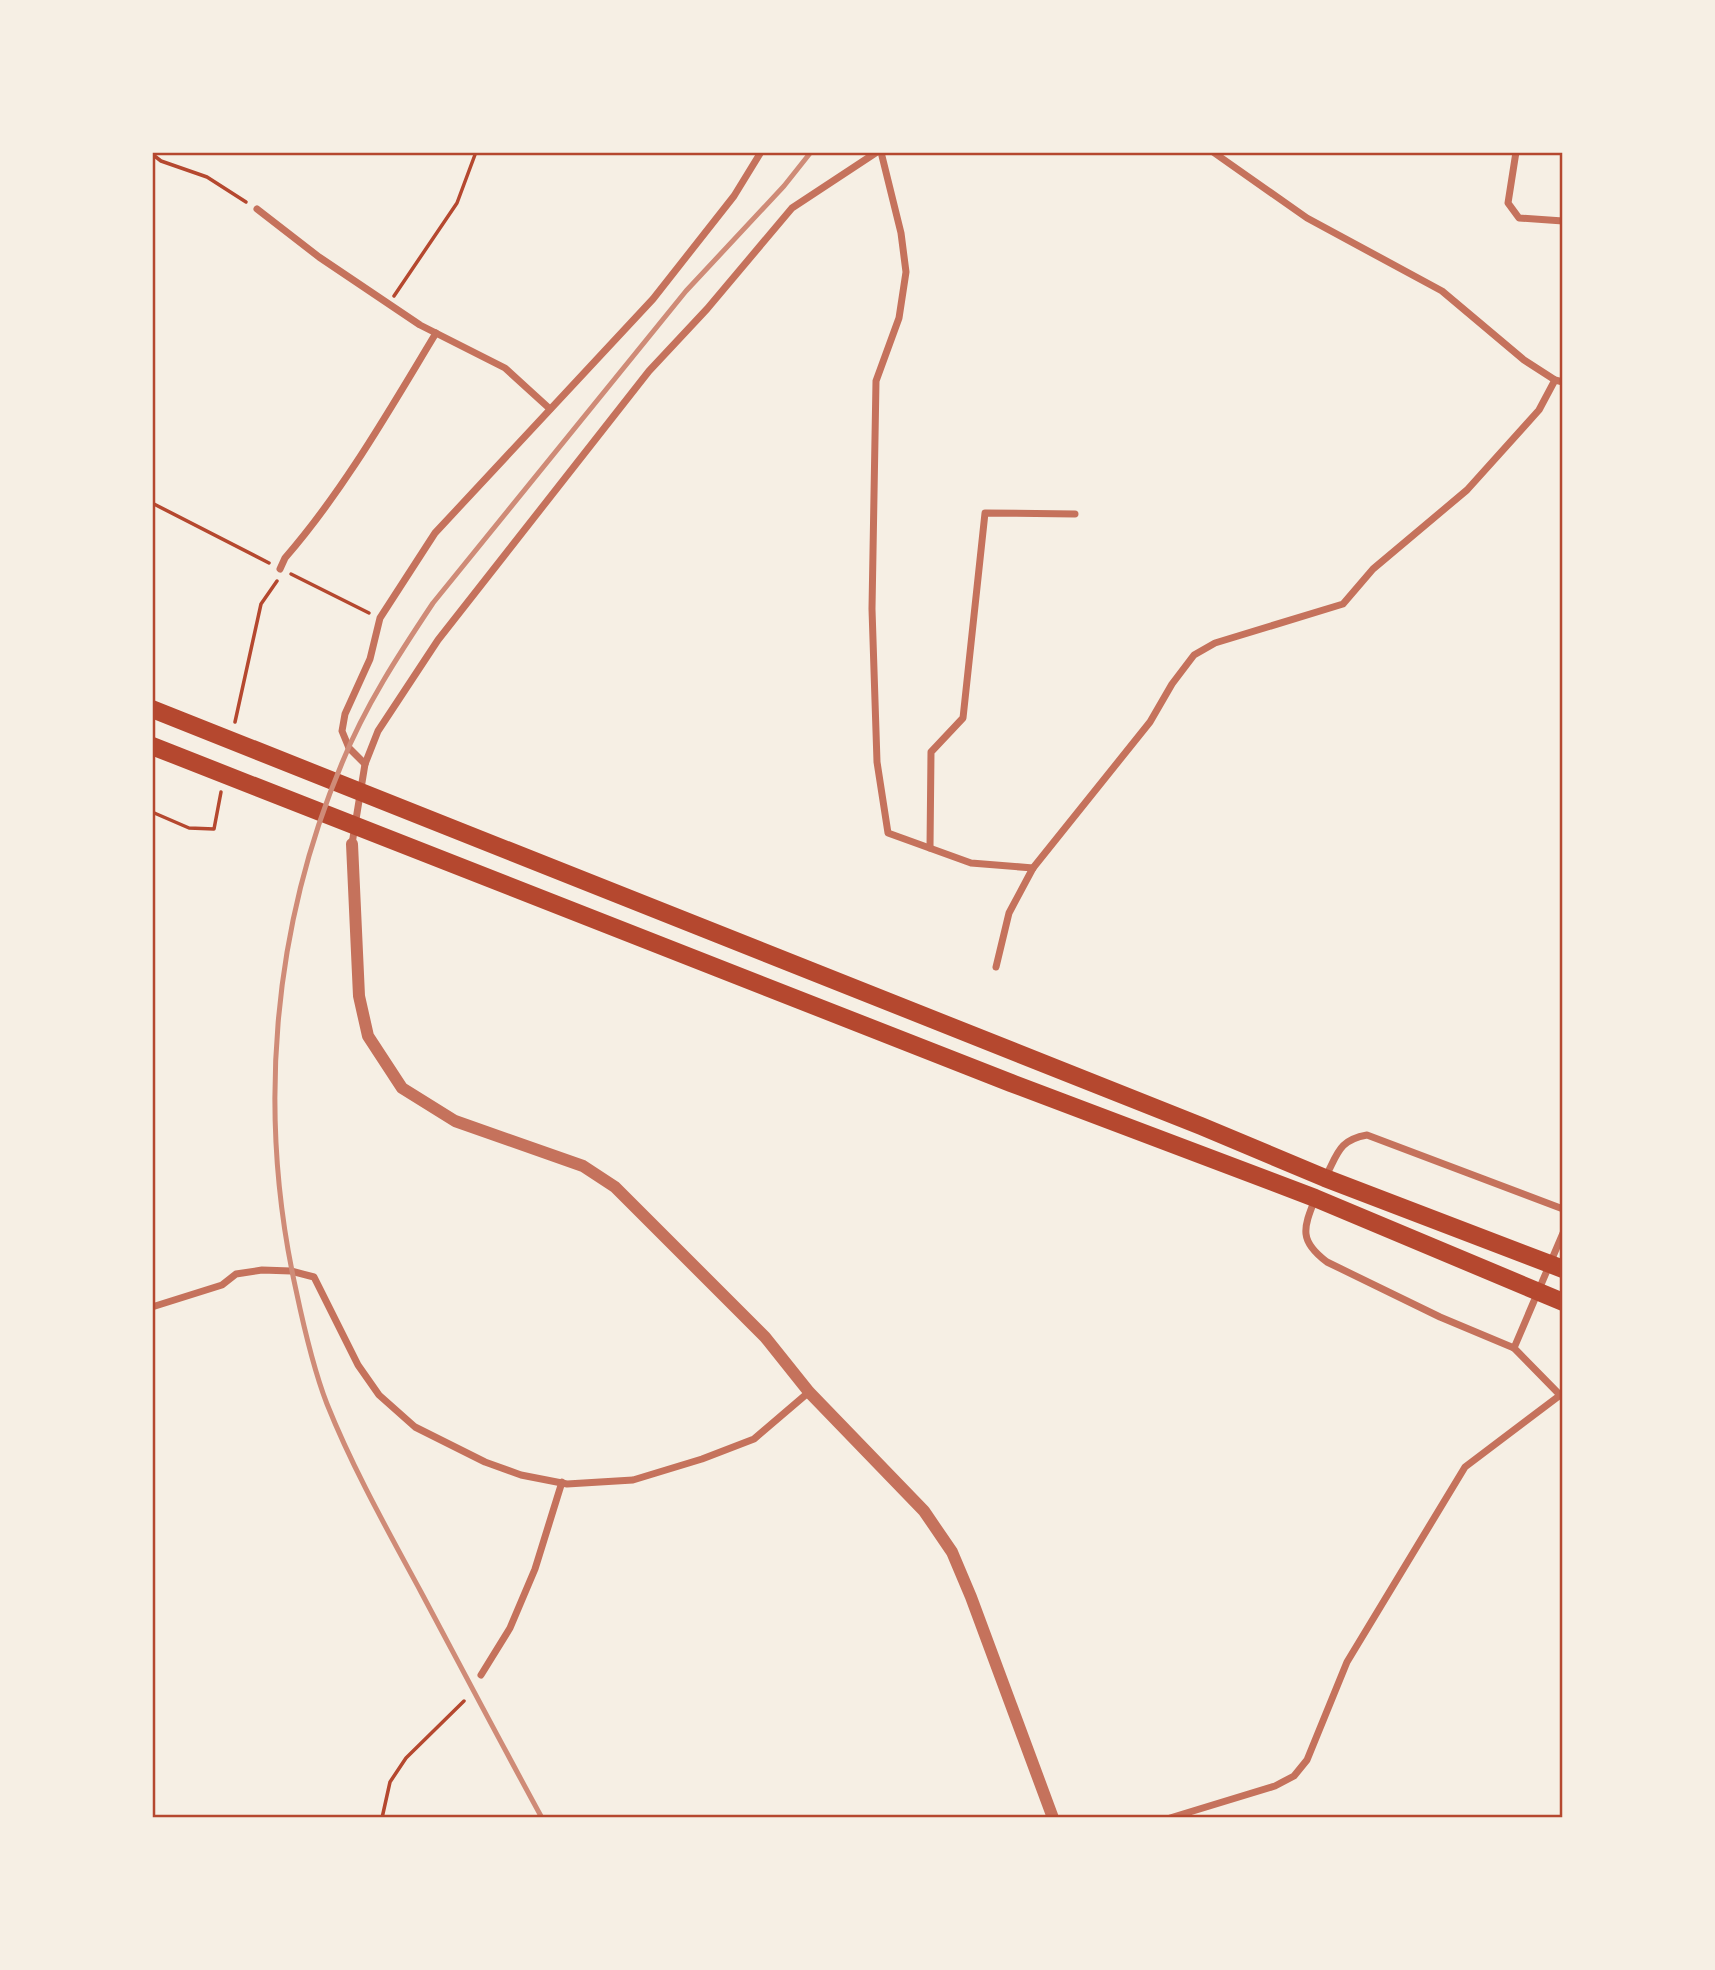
<svg xmlns="http://www.w3.org/2000/svg" width="1715" height="1970" viewBox="0 0 1715 1970" font-family="Signika,sans-serif">
  <rect width="100%" height="100%" fill="#f6efe4"/>
  <g fill="none" stroke-linecap="round" stroke-linejoin="round">
    <g stroke="#b5482f" stroke-width="3.5">
      <path d="M152,154L161,161L207,177L246,202"/>
      <path d="M394,296L457,203L476,152"/>
      <path d="M152,503L269,563"/>
      <path d="M291,574L369,613"/>
      <path d="M235,722L261,604L277,581"/>
      <path d="M152,812L189,828L214,829L221,792"/>
      <path d="M382,1818L390,1782L406,1758L464,1701"/>
    </g>
    <g stroke="#c5725c" stroke-width="7">
      <path d="M881,152L901,233L906,272L899,318L876,381L872,609L877,762L888,833L971,863L1033,868"/>
      <path d="M1213,152L1307,218L1442,291L1524,360L1555,380L1563,382"/>
      <path d="M1516,152L1508,203L1519,218L1563,221"/>
      <path d="M257,209L319,257L420,325L505,368L550,409"/>
      <path d="M280,569L285,558C344,490 390,409 436,333"/>
      <path d="M365,764L349,748L342,731L345,714L370,659L380,618L435,533L653,299L734,196L761,152"/>
      <path d="M352,844L365,764L378,731L438,640L649,371L707,309L792,208L877,152"/>
      <path d="M930,848L931,752L963,718L985,513L1075,514"/>
      <path d="M996,967L1009,913L1033,868L1150,722L1172,684L1194,655L1215,643L1343,604L1373,569L1467,490L1539,410L1555,380"/>
      <path d="M1326,1176C1338,1153 1339,1140 1367,1135L1563,1209"/>
      <path d="M1315,1199C1303,1229 1299,1241 1327,1262L1440,1317L1514,1348L1561,1396"/>
      <path d="M152,1307L222,1285L236,1274L262,1270L291,1271L314,1277L358,1365L379,1395L415,1427L485,1462L521,1475L567,1484L633,1480L702,1459L754,1439L809,1392"/>
      <path d="M1514,1348L1563,1233"/>
      <path d="M481,1675L510,1628L535,1569L562,1482"/>
      <path d="M1170,1818L1275,1786L1294,1776L1307,1760L1347,1662L1465,1467L1563,1393"/>
    </g>
    <path stroke="#c5725c" stroke-width="12" d="M352,844L359,996L368,1036L402,1088L455,1121L583,1166L615,1187L765,1337L809,1392L924,1511L952,1552L971,1597L1053,1818"/>
    <g stroke="#b5482f" stroke-width="18">
      <path d="M152,709L1201,1126L1325,1178L1563,1269"/>
      <path d="M152,746L1011,1083L1315,1198L1563,1302"/>
    </g>
    <path stroke="#cf8b77" stroke-width="5" d="M542,1818C501,1743 461,1667 421,1592C388,1531 353,1469 327,1404C313,1368 304,1328 296,1290C257,1114 272,929 342,763C365,706 399,654 433,603L686,291L784,186L811,152"/>
  </g>
  <rect width="1715" height="1970" fill="none" stroke="#f6efe4" stroke-width="308"/>
  <rect x="154" y="154" width="1407" height="1662" fill="none" stroke="#b5482f" stroke-width="2.5"/>
</svg>
